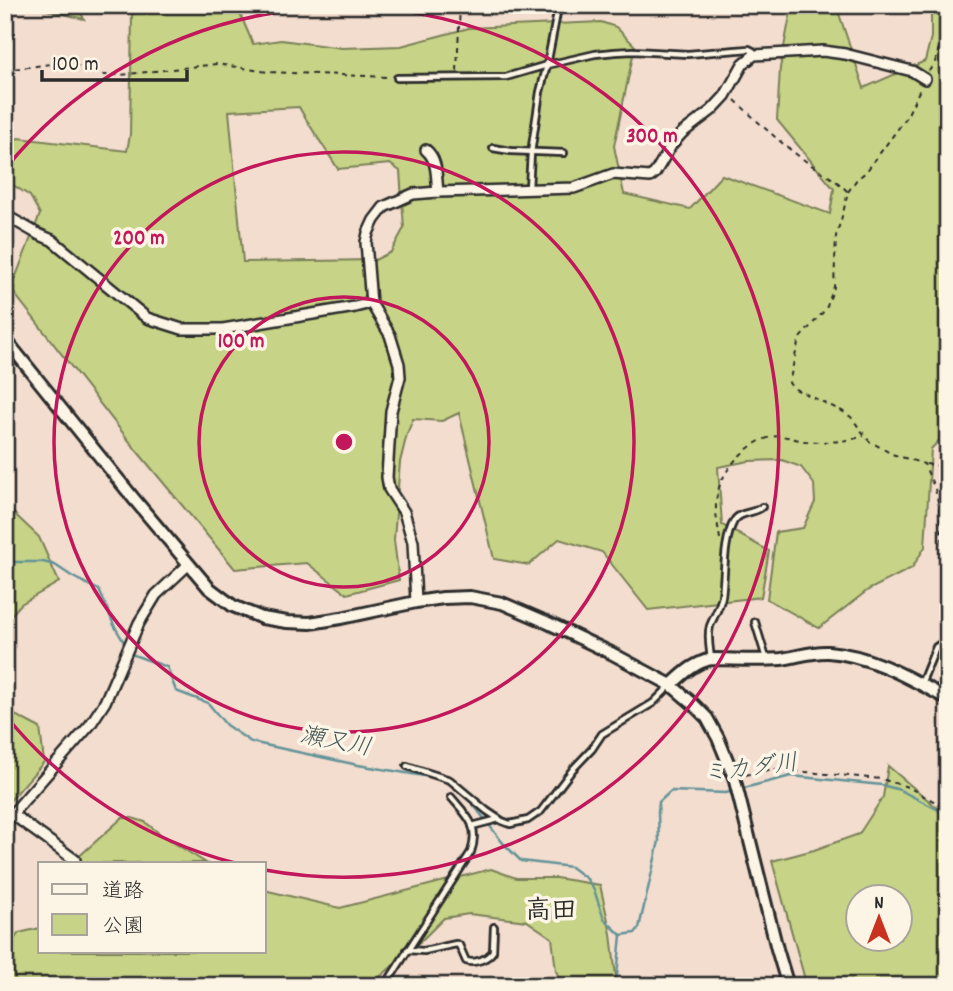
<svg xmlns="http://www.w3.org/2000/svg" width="953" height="991" viewBox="0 0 953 991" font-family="Dekko,'Klee One',sans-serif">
  <rect width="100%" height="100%" fill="#f3ddce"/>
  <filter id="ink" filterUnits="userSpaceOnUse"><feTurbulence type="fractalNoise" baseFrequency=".0143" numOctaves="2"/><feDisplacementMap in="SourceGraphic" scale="14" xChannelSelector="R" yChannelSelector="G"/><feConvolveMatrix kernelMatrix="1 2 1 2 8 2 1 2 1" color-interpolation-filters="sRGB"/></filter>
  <g filter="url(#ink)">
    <g fill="#c7d386" stroke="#797f58" stroke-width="2" fill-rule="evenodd">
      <path d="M27,5H77L84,19Z"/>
      <path d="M179,5H199L238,9L253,44L281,40L342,48L401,46L469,28L601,22L616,27L635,46L614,146L624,194L690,209L722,175L830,214L834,189L777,120L780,68L792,5H836L864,88L925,61L931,37V5H948V431L931,449L925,547L912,568L868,590L819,628L767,599L776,532L803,528L815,502L814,484L801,467L782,460L749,461L718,467L722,525L769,551L761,597L648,610L602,552L559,539L529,565L494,559L459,413L442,421L413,419L407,434L400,462L394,540L399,580L347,594L307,563L235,569L137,451L11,289L40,214L30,196L5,180V142L19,138L127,151L130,135L132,14ZM299,107C311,129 325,148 338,169L390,164L400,171L404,228L391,252L375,260L243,262L229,111Z"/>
      <path d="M5,505L39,537L59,582L21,604L5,622Z"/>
      <path d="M5,707L11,713L40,728L44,762L9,802L5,804Z"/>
      <path d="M888,766L948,817V986H810L804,976L772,861L814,850L859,834L883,797ZM858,897H900V939H858Z"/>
      <path d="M122,818H132L145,822L160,834L206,863H77L75,860Z"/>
      <path d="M491,869L516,878H556L600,885L611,934L617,986H563L556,971L552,938L527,921L469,914L444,918L419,943L381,976L363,986H5V951L19,933L40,928V951H264V890L340,908Z"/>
    </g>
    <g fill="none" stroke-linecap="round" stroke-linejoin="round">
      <g stroke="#639398" stroke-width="2.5">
        <path d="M5,557L15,562H43L55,565L73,577L99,590L114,625L126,646"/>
        <path d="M130,652L131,654L167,667L176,691L208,703L226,725L251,742L358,765L442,779"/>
        <path d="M448,781L472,803L503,843L521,861L571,867L587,879L594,890L604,919L621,935"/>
        <path d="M740,789L791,776L882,785L900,790L948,815"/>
        <path d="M621,935L635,933L639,928L659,841L658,813L659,802L671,791L726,793L733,791"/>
        <path d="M616,986L621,935"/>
      </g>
      <g stroke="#2b2b2b" stroke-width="10">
        <g id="service">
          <path d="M397,78L506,77L547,65L595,54L615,52L633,51L688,54L749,49L753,51V55"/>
          <path d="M493,148L511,151L564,153"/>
          <path d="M529,188L531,153L540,92L547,65L557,13"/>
          <path d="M755,622L766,658"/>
          <path d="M711,659C710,649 707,636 710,626C714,616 720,607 722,596C725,573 723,541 734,521C740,511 754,514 762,507"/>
          <path d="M921,684L936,647L948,639"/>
          <path d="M407,766L450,780L487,811L502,821L510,824L528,820L541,811L573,769L592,749L602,734L653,703L669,687"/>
          <path d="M472,826L499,819"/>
          <path d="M407,950L424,951L456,944L459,945L466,961C475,964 488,959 493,951L494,927"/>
          <path d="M385,986L471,852C480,825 467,816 451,797"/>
        </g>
      </g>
      <g stroke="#2b2b2b" stroke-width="14">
        <g id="minor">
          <path d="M426,150C438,160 436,177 438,192"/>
          <path d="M5,215L38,234L52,240L147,318L182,329H223L355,307L371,303"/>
          <path d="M416,602L413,542L404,512L389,489L387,477L391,411L400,377L399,364L390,335L371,303L366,242L368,233L374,220L384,207L413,194L438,192L574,188L613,174L650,177L655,173L672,144L682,133L712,110L725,96L743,64L754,55L823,51L845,54L912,71L925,79"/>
          <path d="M12,814L75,860"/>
          <path d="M5,820L12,814L90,725L105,702L139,623L156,595L189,564"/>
        </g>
      </g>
      <g stroke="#2b2b2b" stroke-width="16">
        <g id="tertiary">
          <path d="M5,339L134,499L209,588L233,606L262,618L287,622L310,623L341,618L416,602L443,598L470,597L502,603L544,621L611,653L671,685L692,703L707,718L718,738L734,777L777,949L788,986"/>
          <path d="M671,685C683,674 694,663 711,659C734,659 758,661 781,659C797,657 812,651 828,652C871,655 911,679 948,699"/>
        </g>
      </g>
      <g stroke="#2b2b2b" stroke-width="2" stroke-dasharray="5 5" stroke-linecap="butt">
        <path d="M5,70L59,63L91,68L104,75H120L217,64L268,72L389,77"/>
        <path d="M457,71L460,5"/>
        <path d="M929,71L935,62L948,16"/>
        <path d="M735,100C758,122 781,144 807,162C821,172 836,179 848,192L843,213L836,236L834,287L826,309L799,339L789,383L793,388L842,411L851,417L869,441L892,454L924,464L935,489L939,506L942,543L948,545"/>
        <path d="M848,192L857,179L866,172L906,118L920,89"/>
        <path d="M926,464L948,467"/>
        <path d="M720,539C718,525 714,510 717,496C721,469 751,437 779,436C787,436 797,440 805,441C825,443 845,442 864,436"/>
        <path d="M745,775L773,769L881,779L908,787L948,809"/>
      </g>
      <use href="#service" stroke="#fcf5e5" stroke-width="4.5"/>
      <use href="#minor" stroke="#fcf5e5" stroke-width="9"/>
      <use href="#tertiary" stroke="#fcf5e5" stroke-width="10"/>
    </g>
  </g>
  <g fill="none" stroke="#c2185b" stroke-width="3.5">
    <circle cx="344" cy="442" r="145"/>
    <circle cx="344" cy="442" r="290"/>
    <path d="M235 863A435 435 0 0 1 6 716M6 168A435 435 0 1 1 265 870"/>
  </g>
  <g text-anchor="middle" stroke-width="7" stroke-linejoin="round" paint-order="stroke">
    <g font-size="24" font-style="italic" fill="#425658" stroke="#fcf5e5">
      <text transform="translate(336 740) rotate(11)" y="8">瀬又川</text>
      <text transform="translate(750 767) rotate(-7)" y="8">ミカダ川</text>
    </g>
    <g font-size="26" font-weight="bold" fill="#2b2b2b" stroke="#fcf5e5">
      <text x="551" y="918">高田</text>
    </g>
  </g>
  <circle cx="344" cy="442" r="10" fill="#c2185b" stroke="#fcf5e5" stroke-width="3.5"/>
  <g font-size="21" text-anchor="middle" font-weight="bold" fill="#c2185b" stroke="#fcf5e5" stroke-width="7" stroke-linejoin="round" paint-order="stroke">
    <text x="652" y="142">300 m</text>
    <text x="139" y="244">200 m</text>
    <text x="241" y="347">100 m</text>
  </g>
  <rect width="953" height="991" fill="none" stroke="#fcf5e5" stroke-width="28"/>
  <rect x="14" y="14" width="925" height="963" fill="none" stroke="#2b2b2b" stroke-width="2.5" filter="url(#ink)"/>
  <rect x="38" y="862" width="228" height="91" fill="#fcf5e5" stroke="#a8a49b" stroke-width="2"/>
  <rect x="52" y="884" width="35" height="10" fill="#fcf5e5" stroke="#a8a49b" stroke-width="2"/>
  <text x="102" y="897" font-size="21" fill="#2b2b2b">道路</text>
  <rect x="52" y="914" width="35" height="21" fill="#c7d386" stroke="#a8a49b" stroke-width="2"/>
  <text x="102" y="932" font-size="21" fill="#2b2b2b">公園</text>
  <g transform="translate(879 918)"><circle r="33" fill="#fcf5e5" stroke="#a8a49b" stroke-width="2"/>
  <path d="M0-5L12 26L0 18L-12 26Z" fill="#c8321e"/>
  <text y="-10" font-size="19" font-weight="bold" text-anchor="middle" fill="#2b2b2b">N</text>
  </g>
  <path d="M42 70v10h145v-10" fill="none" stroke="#2b2b2b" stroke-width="3.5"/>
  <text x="52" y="70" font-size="21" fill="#2b2b2b" stroke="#fcf5e5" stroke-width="5" paint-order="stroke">100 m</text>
</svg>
